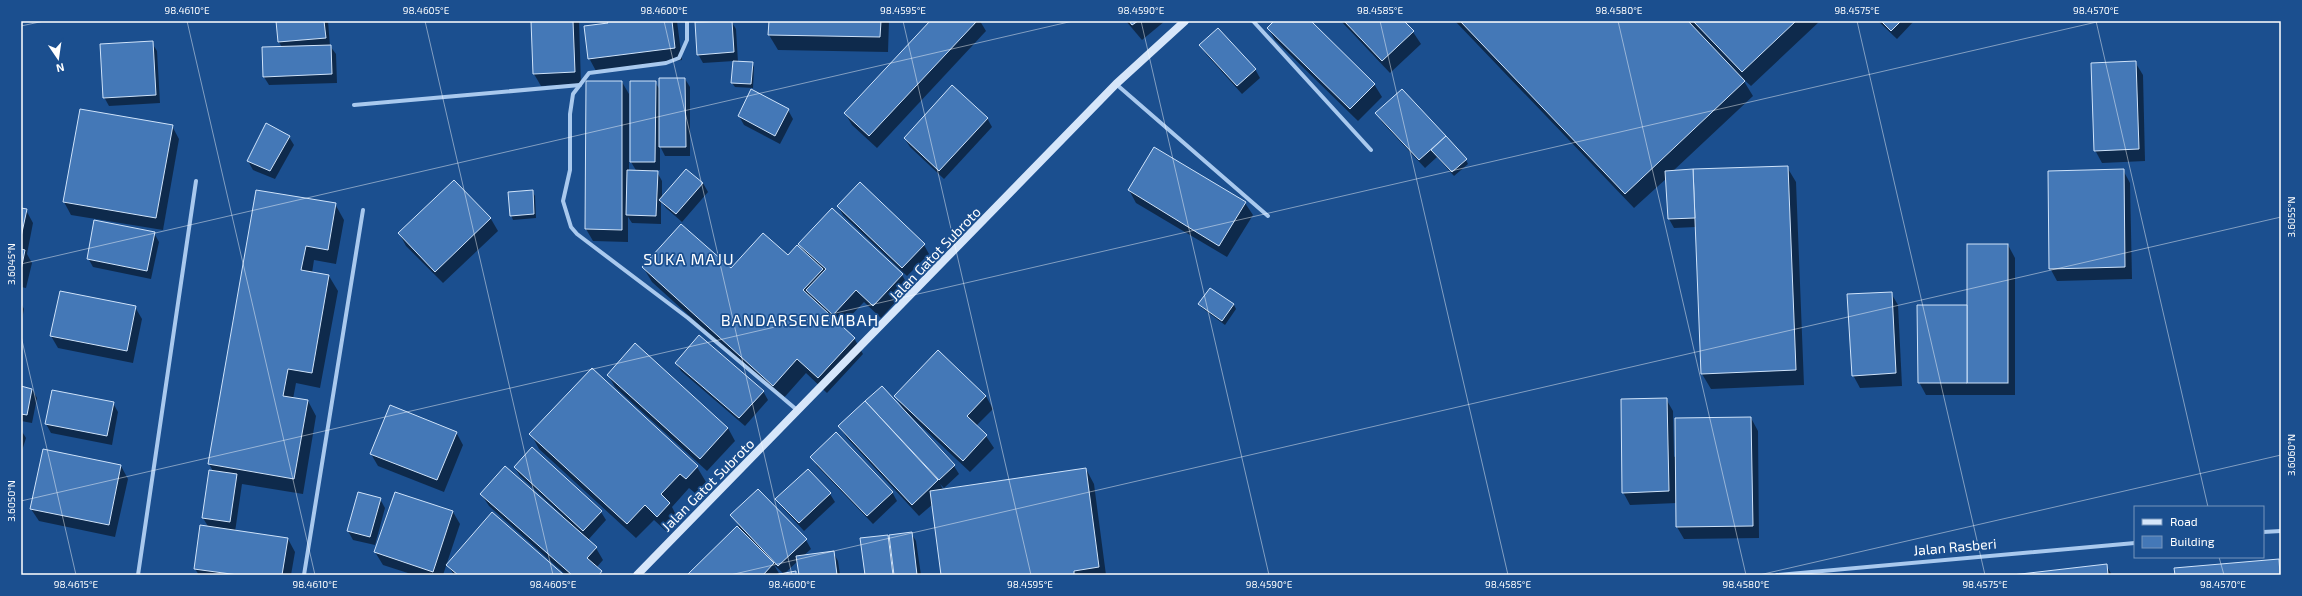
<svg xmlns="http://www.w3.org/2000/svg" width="2302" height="596" viewBox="0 0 2302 596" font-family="'Exo 2',sans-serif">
  <rect width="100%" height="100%" fill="#1b4f8f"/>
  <g fill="#0007">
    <path d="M277,21H328L330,46L336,54L337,83L269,85L264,77L282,47L278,41Z"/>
    <path d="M532,21H579L581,84L541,86L534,74Z"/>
    <path d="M608,21H677L682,60L596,71L589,58L609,24Z"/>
    <path d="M731,21L736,29L738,62L752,63L754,67L753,88L735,87L732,83L734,61L703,63L698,54L696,23Z"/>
    <path d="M770,21H889L888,52L778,50L769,35Z"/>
    <path d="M931,21H980L986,31L877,148L852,125L845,113Z"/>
    <path d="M1126,21H1165L1142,40Z"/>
    <path d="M1275,21H1310L1374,84L1382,97L1358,121L1275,40L1268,28Z"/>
    <path d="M1341,21H1403L1413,32L1421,44L1390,73Z"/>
    <path d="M1455,21H1820L1751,86L1742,78L1753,96L1673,171L1787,167L1796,182L1804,385L1711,389L1702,374L1696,227L1674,228L1669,219L1667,178L1634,208Z"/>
    <path d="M1878,21H1914L1897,39Z"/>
    <path d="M152,43L157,51L160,103L109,106L104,97Z"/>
    <path d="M1201,46L1255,69L1260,78L1242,94L1206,54Z"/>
    <path d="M2135,62L2143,75L2145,161L2102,163L2095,150Z"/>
    <path d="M685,79L690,87V156H665L660,146V170H652V172H657L662,181V199L703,183L708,192L682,222L666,208L661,201V224L632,223L628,217V242L593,241L586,229L622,82L629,94V171L637,172L631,162L655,82L660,90Z"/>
    <path d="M1402,90L1466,160L1468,164L1454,176L1437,157L1425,168L1382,122L1377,113Z"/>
    <path d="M788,110L793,119L780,144L744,125L739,116Z"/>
    <path d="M987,118L992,127L944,179L910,147L905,139Z"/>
    <path d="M172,126L179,139L163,230L71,215L64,202Z"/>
    <path d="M289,137L294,145L275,179L253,170L248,161Z"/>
    <path d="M1155,148L1245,203L1253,215L1227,257L1136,203L1129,190Z"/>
    <path d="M2123,170L2130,183L2132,279L2057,281L2050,268Z"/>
    <path d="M454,181L491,219L498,231L443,283L406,246L399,233Z"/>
    <path d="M257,191L335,204L344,220L336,264L314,260L312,273L329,276L338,291L320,388L296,383L293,399L308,401L316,416L303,494L242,484L235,532L288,539L295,552L291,575H199L195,569L209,528L203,518L213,471L209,464Z"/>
    <path d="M532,191L535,196L536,218L513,220L511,215Z"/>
    <path d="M838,206L924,245L929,254L907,276L843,215Z"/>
    <path d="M21,209L26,210L33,223L27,254L32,263L26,288L21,287Z"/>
    <path d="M832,209L902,275L909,287L881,318L864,302L841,326L854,338L863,354L827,393L806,373L782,400L652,282L643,267L731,270L805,253L799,244Z"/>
    <path d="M154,233L159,242L151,279L93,267L88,258Z"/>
    <path d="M2008,245L2015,258V395H1926L1919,382Z"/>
    <path d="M1211,289L1234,305L1236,309L1225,325L1202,308L1199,304Z"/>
    <path d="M1891,293L1898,305L1902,386L1860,388L1853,375Z"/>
    <path d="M21,303L24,309L21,325Z"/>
    <path d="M135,307L142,319L133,363L58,348L51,336Z"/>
    <path d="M676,363L763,391L768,400L745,426L681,371Z"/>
    <path d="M608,375L728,428L735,441L707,471L615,387Z"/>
    <path d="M21,388L32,389L37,398L32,423L21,421Z"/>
    <path d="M895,396H986L993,409L976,426L986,436L994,448L970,472L905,411L904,412L954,466L959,474L944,488L940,484L943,489L1086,469L1094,484L1106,575H942L933,504L919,516L847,438L839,426L870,406L867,401L904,410Z"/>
    <path d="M1666,399L1673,411L1674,457L1751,418L1758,431L1759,538L1684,539L1677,527V503L1630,505L1623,492Z"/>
    <path d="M113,403L118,412L112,445L51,433L46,424Z"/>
    <path d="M21,430L26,438L21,454Z"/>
    <path d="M456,432L463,445L444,492L378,466L371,454Z"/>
    <path d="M531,434L697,467L706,482L695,493L689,488L672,507L678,519L666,531L654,520L636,538L539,449Z"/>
    <path d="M44,450L121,466L128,479L115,537L39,521L31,509Z"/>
    <path d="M812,457L892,492L897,501L873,524L817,466Z"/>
    <path d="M515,468L601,512L606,520L588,540L596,548L603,560L596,568L603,575H566L489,506L481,494L562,517L563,516L520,476Z"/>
    <path d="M830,494L835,502L804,531L782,507L777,499Z"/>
    <path d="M380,499L385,508L375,545L353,540L348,531Z"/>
    <path d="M453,512L460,524L443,575H414L383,565L375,552Z"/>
    <path d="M732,515L806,540L811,549L802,557L833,552L838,561L840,575H800L798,561L784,574L774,565L780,575H689L739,526Z"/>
    <path d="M911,533L916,541L921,575H866L887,536L890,542Z"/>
    <path d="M2279,560L2281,565V575H2176Z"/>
    <path d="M448,565L563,575H454Z"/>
    <path d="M2106,565L2112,575H2021Z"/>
  </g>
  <g fill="#4478b7" stroke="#cfe3fa">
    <path d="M276,21H324L326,38L278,42Z"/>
    <path d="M531,21H573L575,72L533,74Z"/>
    <path d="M607,21H672L675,48L588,59L584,26L608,23Z"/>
    <path d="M732,21L734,52L697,55L695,22Z"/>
    <path d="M769,21H881L880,37L768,35Z"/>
    <path d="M930,21H977L869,136L844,113Z"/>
    <path d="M1129,21H1138L1132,25Z"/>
    <path d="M1274,21H1311L1375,84L1350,109L1267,28Z"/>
    <path d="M1344,21H1404L1414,31L1382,61Z"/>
    <path d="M1460,21H1688L1745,81L1625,194Z"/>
    <path d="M1693,21H1796L1742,72Z"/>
    <path d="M1881,21H1901L1891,31Z"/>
    <path d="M1218,28L1256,69L1237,86L1199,45Z"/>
    <path d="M153,41L156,95L103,98L100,44Z"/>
    <path d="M331,45L332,74L263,77L262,47Z"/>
    <path d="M733,61L753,62L751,84L731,83Z"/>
    <path d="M2136,61L2139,149L2094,151L2091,63Z"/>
    <path d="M659,78H685L686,147H659Z"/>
    <path d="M586,81H622V230L585,229Z"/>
    <path d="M630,81H656L655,162H630Z"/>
    <path d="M952,85L988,118L939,171L904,138Z"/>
    <path d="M751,89L789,109L775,136L738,116Z"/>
    <path d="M1402,89L1446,136L1419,160L1375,113Z"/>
    <path d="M80,109L173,125L156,218L63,202Z"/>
    <path d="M266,123L290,136L270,171L247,161Z"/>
    <path d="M1446,136L1467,159L1452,172L1431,150Z"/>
    <path d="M1154,147L1246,202L1219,246L1128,190Z"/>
    <path d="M1788,166L1796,370L1701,374L1693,169Z"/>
    <path d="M686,169L703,183L676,214L659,200Z"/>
    <path d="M1693,169L1695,218L1668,219L1665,171Z"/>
    <path d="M2124,169L2125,267L2049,269L2048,171Z"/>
    <path d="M627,170L658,171L656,216L626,215Z"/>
    <path d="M454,180L491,218L435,272L398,233Z"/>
    <path d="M860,182L925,244L902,268L837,206Z"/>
    <path d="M256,190L336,203L328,250L306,246L301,270L329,275L312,373L288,369L283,396L308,400L294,479L208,464Z"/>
    <path d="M533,190L534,214L510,216L508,192Z"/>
    <path d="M21,208L27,209L21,237Z"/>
    <path d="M832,208L903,274L873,306L856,290L833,315L806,290L826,269L798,244Z"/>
    <path d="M94,220L155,232L147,271L87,259Z"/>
    <path d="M681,224L731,268L763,233L788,255L797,245L823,269L803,290L855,338L818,378L797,359L773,386L642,267Z"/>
    <rect x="1967" y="244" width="41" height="139"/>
    <path d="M21,249L25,250L21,270Z"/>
    <path d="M1210,288L1234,304L1222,321L1198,304Z"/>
    <path d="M60,291L136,306L127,351L50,336Z"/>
    <path d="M1892,292L1896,373L1852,376L1847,294Z"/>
    <path d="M1917,305H1967V383H1918Z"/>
    <path d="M699,335L764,391L739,418L675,363Z"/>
    <path d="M635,343L728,428L700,459L607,375Z"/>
    <path d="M938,350L986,396L967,416L987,435L963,461L894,396Z"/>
    <path d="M592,368L698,466L686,479L680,474L661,494L670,503L657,517L645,505L627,524L529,434Z"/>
    <path d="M21,386L32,389L27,415L21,414Z"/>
    <path d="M882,386L955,465L939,480L865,401Z"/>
    <path d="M52,390L114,402L107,436L45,424Z"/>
    <path d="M1667,398L1669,491L1622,493L1621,399Z"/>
    <path d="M865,401L938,480L912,505L838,426Z"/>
    <path d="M390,405L457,432L437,480L370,454Z"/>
    <path d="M1751,417L1753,526L1676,527L1675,418Z"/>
    <path d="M836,432L893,492L867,516L810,457Z"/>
    <path d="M532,447L602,511L583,531L514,467Z"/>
    <path d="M43,449L121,465L109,525L30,509Z"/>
    <path d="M505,466L597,547L587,558L602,571L599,575H572L480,494Z"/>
    <path d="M1086,468L1099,567L1074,571V575H941L930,491Z"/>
    <path d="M808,469L831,493L799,523L775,499Z"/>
    <path d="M209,470L237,474L230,522L202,518Z"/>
    <path d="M758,489L807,539L778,566L730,515Z"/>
    <path d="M358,492L381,498L370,537L347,531Z"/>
    <path d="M395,492L453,511L433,572L374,552Z"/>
    <path d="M492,512L564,575H458L446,565Z"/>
    <path d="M200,525L288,538L282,575H238L194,569Z"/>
    <path d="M737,526L774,563L763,575H687Z"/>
    <path d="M912,532L917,575H894L889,535Z"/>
    <path d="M888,535L893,575H865L860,538Z"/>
    <path d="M834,551L837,575H799L796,556Z"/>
    <path d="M2279,559L2280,575H2175L2174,568Z"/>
    <path d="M2107,564L2108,575H2012Z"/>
    <path d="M796,571V575H774Z"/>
  </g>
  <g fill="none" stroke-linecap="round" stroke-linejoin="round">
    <g stroke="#a9c9ee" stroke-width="4">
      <path d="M687,21V40L679,58L666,63L589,73L573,94L570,114V170L563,201L571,227L577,234L688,318L797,410"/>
      <path d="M1253,21L1371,150"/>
      <path d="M1116,84L1268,216"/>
      <path d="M354,105L580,85"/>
      <path d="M2263,532L2281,531"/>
      <path d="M138,575L196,181"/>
      <path d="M304,575L363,210"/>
      <path d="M1777,575L2135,543"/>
    </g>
    <path stroke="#d6e6fa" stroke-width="8" d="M637,575L1116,84L1185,21"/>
  </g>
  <path fill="none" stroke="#fff" stroke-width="1" stroke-opacity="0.45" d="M187,21L315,575M425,21L553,575M664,21L792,575M903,21L1031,575M1141,21L1269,575M1380,21L1508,575M1618,21L1746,575M1857,21L1985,575M2096,21L2208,507M21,26L44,21M21,264L1073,21M21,336L76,575M21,501L2101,21M2219,557L2224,575M730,575L2281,217M1759,575L2281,455"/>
  <g text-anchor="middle" stroke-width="3.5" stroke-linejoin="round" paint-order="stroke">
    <g font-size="14" fill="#fff" stroke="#1b4f8f">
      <text transform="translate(935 254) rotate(-46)" y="5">Jalan Gatot Subroto</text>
      <text transform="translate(708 485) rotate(-45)" y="5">Jalan Gatot Subroto</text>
      <text transform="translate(1955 547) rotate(-5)" y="5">Jalan Rasberi</text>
    </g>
    <g font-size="16" letter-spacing="1" fill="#fff" stroke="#1b4f8f">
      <text x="689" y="265">SUKA MAJU</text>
      <text x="800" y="326">BANDARSENEMBAH</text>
    </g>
  </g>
  <rect width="2302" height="596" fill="none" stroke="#1b4f8f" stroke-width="44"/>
  <rect x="2134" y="506" width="130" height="52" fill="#1b4f8f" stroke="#7695bc"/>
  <rect x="2142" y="519" width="20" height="6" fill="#d6e6fa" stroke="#7695bc"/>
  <text x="2170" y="526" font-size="12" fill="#ffffff">Road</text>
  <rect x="2142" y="536" width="20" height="12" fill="#4478b7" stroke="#7695bc"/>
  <text x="2170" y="546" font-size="12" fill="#ffffff">Building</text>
  <g transform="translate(58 58) rotate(167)" stroke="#1b4f8f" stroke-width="3" paint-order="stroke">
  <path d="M0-3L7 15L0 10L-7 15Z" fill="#ffffff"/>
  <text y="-6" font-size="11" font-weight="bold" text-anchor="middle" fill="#ffffff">N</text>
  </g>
  <rect x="22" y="22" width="2258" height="552" fill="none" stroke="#fff" stroke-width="1.5"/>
  <g font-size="10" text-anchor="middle" fill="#fff">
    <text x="187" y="14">98.4610°E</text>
    <text x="426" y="14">98.4605°E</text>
    <text x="664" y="14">98.4600°E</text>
    <text x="903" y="14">98.4595°E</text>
    <text x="1141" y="14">98.4590°E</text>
    <text x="1380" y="14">98.4585°E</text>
    <text x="1619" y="14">98.4580°E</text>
    <text x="1857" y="14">98.4575°E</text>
    <text x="2096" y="14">98.4570°E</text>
    <text transform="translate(2291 217) rotate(-90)" y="4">3.6055°N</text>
    <text transform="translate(11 264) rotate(-90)" y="4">3.6045°N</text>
    <text transform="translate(2291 455) rotate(-90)" y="4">3.6060°N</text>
    <text transform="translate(11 501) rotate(-90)" y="4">3.6050°N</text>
    <text x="76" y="588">98.4615°E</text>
    <text x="315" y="588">98.4610°E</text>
    <text x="553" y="588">98.4605°E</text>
    <text x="792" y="588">98.4600°E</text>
    <text x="1030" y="588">98.4595°E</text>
    <text x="1269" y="588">98.4590°E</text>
    <text x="1508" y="588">98.4585°E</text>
    <text x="1746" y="588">98.4580°E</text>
    <text x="1985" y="588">98.4575°E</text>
    <text x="2223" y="588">98.4570°E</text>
  </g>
</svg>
